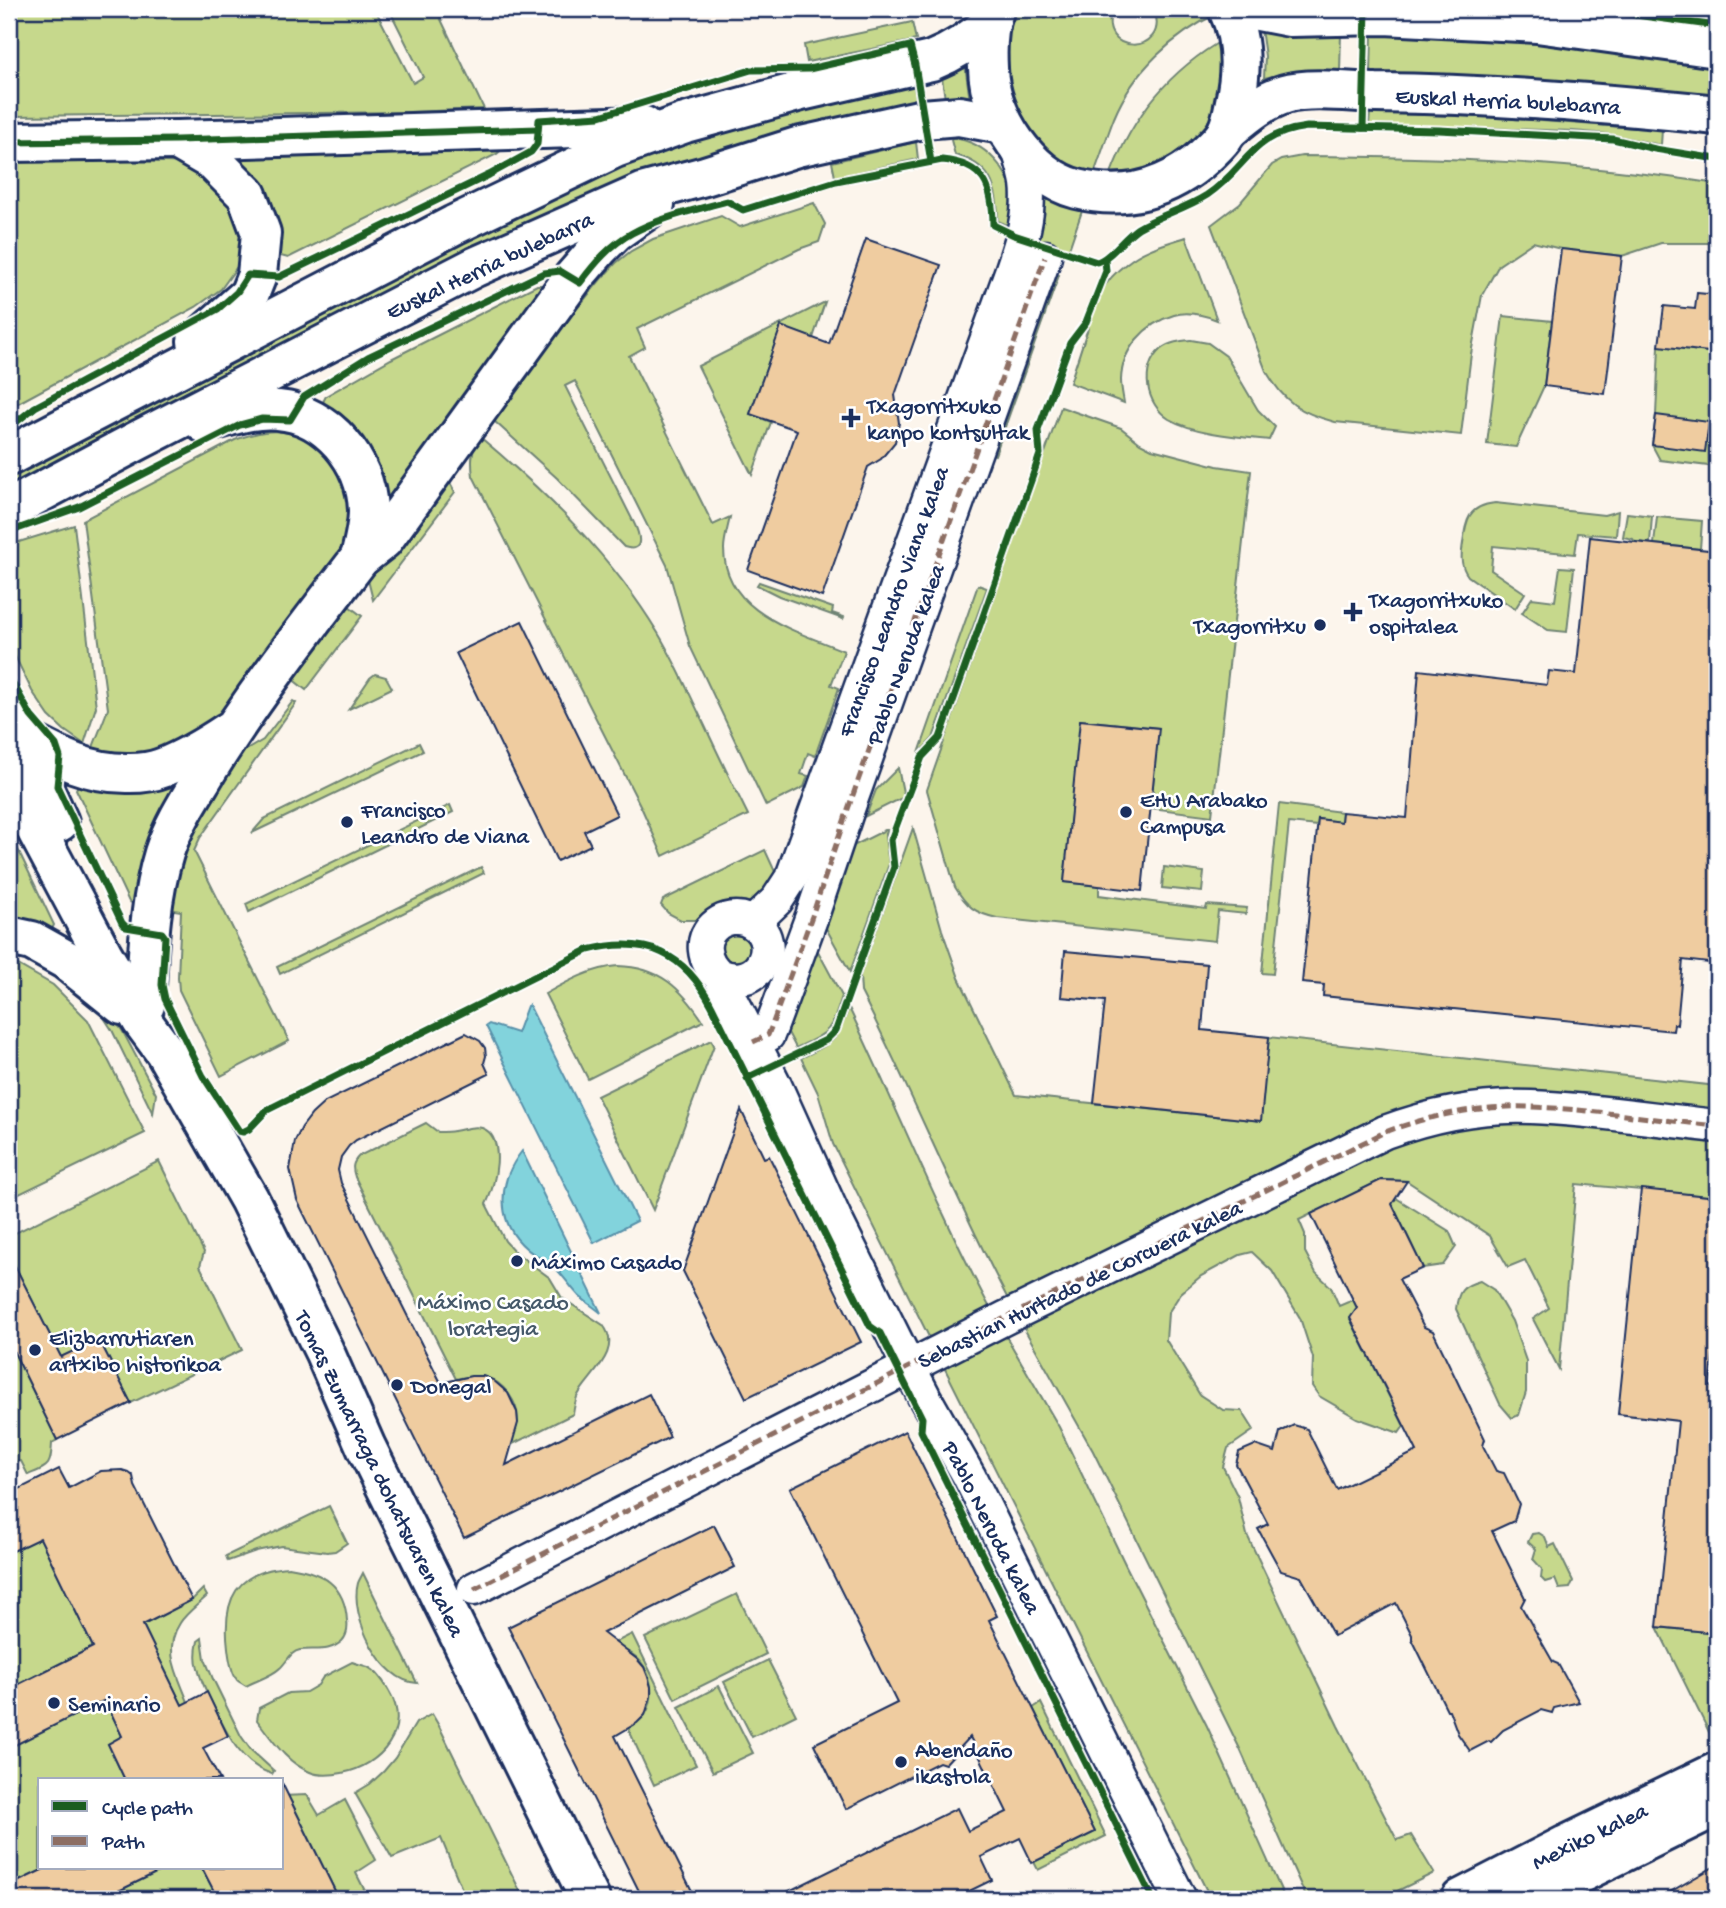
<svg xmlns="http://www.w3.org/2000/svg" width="1726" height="1908" viewBox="0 0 1726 1908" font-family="'Gochi Hand',sans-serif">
  <rect width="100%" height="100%" fill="#fcf5ec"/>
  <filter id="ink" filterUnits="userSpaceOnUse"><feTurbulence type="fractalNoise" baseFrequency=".0143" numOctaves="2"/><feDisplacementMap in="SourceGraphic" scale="14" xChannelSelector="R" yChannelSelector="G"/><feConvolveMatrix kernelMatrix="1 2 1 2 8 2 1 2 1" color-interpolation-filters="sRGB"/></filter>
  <g filter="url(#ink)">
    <g fill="#c6d88c" stroke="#708475" stroke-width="2">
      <path d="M9,9H375L413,83L423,77L389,9H436L484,109L409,112L9,116Z"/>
      <path d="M1013,9H1113C1093,55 1172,58 1154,9H1216L1218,13C1173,35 1134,70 1114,118C1107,136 1101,155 1094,174L1078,170L1062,163L1020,127L1000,60L1006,25Z"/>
      <path d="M912,22L916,40L807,62L804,45Z"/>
      <path d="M1261,29L1341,32L1340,73L1282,74L1264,78L1265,56Z"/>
      <path d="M1372,32L1414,33L1589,46L1717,65V97C1602,81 1486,76 1371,73Z"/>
      <path d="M1226,38L1229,62L1213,120L1199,138L1184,152L1151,170L1110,176C1132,116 1171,69 1226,38Z"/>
      <path d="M965,64L970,101L945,99L941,71Z"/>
      <path d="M912,79L917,102L853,115L9,496V469L346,292L639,156Z"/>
      <path d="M1370,113L1488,117L1662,130L1661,145L1609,134L1573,131L1369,124Z"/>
      <path d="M953,138C986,142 1012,171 1014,204C1014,211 1013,219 1012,227L998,221C998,187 991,164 955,155L951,140Z"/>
      <path d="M916,142L918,159L835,177L832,162Z"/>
      <path d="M229,145L506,146L497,154L288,258L273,254L257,183Z"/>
      <path d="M1302,156C1441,157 1580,162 1717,184V243H1661L1622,256L1561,249L1533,242L1499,265L1482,295L1471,354L1461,435L1335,422C1300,413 1284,402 1266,371L1211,225L1240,203L1272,165L1281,160Z"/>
      <path d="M9,160H107L193,163L214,173L247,231L241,261L221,289L196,307L9,408Z"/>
      <path d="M1046,195L1083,208L1069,249L1031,236Z"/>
      <path d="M814,203L825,224L819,242L799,249L637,329L645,347L629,356L713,525L730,517C728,527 724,539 724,549C724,613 797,631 844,651L831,685L839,688L815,756L808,753L801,774L808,776L804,787L766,806L690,646L667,565L575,381L565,386L634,523C639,533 646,554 624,547L557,478L493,420L571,316L601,279L616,263L631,251L653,239L721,216L740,227Z"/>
      <path d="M1186,237L1217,320C1204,315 1188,311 1174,315C1144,324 1122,349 1121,380C1121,388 1123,396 1124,403L1070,383C1080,353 1089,321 1102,291C1107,281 1118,270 1127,263C1144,249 1165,244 1186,237Z"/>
      <path d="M1051,272L1059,275L995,455L987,452Z"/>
      <path d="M537,285H544L381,518L319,410L326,396L391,359Z"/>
      <path d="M825,302L813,338L781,327L750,414L771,422L752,475L698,366Z"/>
      <path d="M1503,316L1552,321L1544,386L1516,447L1487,444Z"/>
      <path d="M1191,340L1208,343L1226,356L1258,410L1275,427L1269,440C1240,437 1195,434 1169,419C1146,405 1139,368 1161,349C1170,342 1181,341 1191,340Z"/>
      <path d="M1659,346L1717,353V467L1660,460L1652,445L1656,415Z"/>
      <path d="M1061,407L1121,428L1140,443L1152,449L1217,466L1251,471L1212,816L1151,808L1158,728L1081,720L1064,882L1099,886V895L1206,909L1207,905L1247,908L1246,914L1218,911L1215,941L997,918C975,913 967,907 955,887L927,790Z"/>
      <path d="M308,430L317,435L353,497L347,540L331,570L225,710L198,736L130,759L90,755L108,709L83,520L235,440C260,431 279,427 304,438Z"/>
      <path d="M480,437C548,494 612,557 658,633C676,663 689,693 704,724C718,754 733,785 748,815L663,856L642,809L473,476C471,461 471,450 480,437Z"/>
      <path d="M447,477L455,492L373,600L368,580Z"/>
      <path d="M1495,503L1604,515L1618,511L1616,536L1578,533L1575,554L1493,546L1491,570L1525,593L1515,609L1468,576C1460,565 1461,556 1463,543C1466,520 1468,506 1495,503Z"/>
      <path d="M1627,513L1652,516L1650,543L1635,542L1633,539L1623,537Z"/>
      <path d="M1657,517L1702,521L1700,549L1654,544Z"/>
      <path d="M74,525L96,707L84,744L64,730L49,716L32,691L9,644V545Z"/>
      <path d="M1560,567L1574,568L1567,632L1548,630L1522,613L1532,598L1555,601Z"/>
      <path d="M759,582L833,608L832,613L844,617L843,619L779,596L757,585Z"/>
      <path d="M978,585L987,588L933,738L919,753Z"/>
      <path d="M345,603L362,616L306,690L291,678Z"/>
      <path d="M375,674L386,677L392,688L349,709L370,678Z"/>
      <path d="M293,701L296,703L200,838L194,851L289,1041L221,1076L179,990L178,977L181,911L168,909L173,863L233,758L263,740Z"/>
      <path d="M419,743L423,751L252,833L264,819Z"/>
      <path d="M898,768L904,797L866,816L876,790Z"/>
      <path d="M189,771L136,904L129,902L76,789L84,776Z"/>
      <path d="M1279,804L1342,812L1341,822L1318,819L1317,826L1289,823L1273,974L1262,973Z"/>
      <path d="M450,805L453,812L249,912L246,904Z"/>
      <path d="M913,828L942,930L959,978L1016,1095L1260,1121L1269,1037L1717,1086V1118L1468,1103L1010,1303C956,1201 913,1094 861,992L860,976Z"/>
      <path d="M885,830H887L885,837L889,864L850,972L821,919L845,850Z"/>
      <path d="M9,837L13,839L54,925L47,939L9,923Z"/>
      <path d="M765,850L777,876L755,904L705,920H681L668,913L661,905L663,900Z"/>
      <path d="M481,867L484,873L280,974L277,967Z"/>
      <path d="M1164,867L1204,872L1202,892L1162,888Z"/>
      <path d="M737,930L752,940L749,963L725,965L717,943L721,937Z"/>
      <path d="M813,942L842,996C830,1033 831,1031 796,1048L784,1025Z"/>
      <path d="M9,963L18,965L53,985L88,1020L145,1133L9,1199Z"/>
      <path d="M618,966C660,967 681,988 703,1021L588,1079L545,994C568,981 592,968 618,966Z"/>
      <path d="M849,1008C897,1108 939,1212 991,1310L931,1341L833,1144L818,1093L801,1058C835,1041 836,1044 849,1008Z"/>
      <path d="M99,1010L112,1018L122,1030L156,1094L153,1114L112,1030Z"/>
      <path d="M711,1040L714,1045L653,1210L597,1096Z"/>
      <path d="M1499,1117L1717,1135V1197L1576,1184L1559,1369L1533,1319L1549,1308L1525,1260L1508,1267L1490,1236L1407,1181L1381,1180L1299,1220L1305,1234V1252L1316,1273L1331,1287L1339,1306L1374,1291L1350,1319L1404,1426L1399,1433L1357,1418L1319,1396L1312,1386L1313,1358L1300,1318L1272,1271L1252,1252L1240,1255L1201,1276L1181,1293L1168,1313L1166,1340L1200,1395L1223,1410L1242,1411L1254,1430L1228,1448L1223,1467L1238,1497L1247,1535L1338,1726L1397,1840L1411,1835L1434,1873L1381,1899H1307L1240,1749L1093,1451L1021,1323L1377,1144Z"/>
      <path d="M426,1123L438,1132C443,1132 449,1132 454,1131C464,1130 472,1125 482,1128C507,1137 495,1187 486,1204L505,1241L515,1252L550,1278L562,1298L603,1325C624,1352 587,1376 577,1397C575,1402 574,1408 573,1414L509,1446C512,1439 516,1431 517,1424C521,1404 503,1381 484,1377C474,1375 465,1377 456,1379L355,1177C352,1168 352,1163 359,1156Z"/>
      <path d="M159,1161L204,1252L200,1266L242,1350L131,1403L99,1339L61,1357L9,1254V1236Z"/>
      <path d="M1396,1198L1449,1231L1456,1247L1443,1265L1423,1268L1392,1204Z"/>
      <path d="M1480,1281L1494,1290L1512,1321L1526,1361V1392L1519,1415L1512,1418L1500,1404L1456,1309C1458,1291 1462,1286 1480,1281Z"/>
      <path d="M1003,1331L1059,1427L1126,1566L1207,1726L1285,1899H1211L942,1363Z"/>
      <path d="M9,1342L57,1440L52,1443C51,1467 49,1466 28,1475L21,1461L9,1463Z"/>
      <path d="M329,1506L347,1543L335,1551L327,1552L281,1546L256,1551L228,1561L226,1556Z"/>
      <path d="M1539,1533L1545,1537L1549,1547L1555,1544L1573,1581L1570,1588L1559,1589L1555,1579L1545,1582L1541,1578L1542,1569L1533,1559L1536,1549L1528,1542L1532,1534Z"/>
      <path d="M40,1538L93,1647L9,1689V1553Z"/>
      <path d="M289,1567C322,1572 345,1584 347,1621C348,1628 347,1636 342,1641C329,1653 315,1648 300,1650C290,1652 287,1662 280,1668C272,1676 257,1680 246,1686C243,1684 239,1682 237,1680C231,1672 229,1657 228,1648C222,1599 236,1570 289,1567Z"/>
      <path d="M363,1573L417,1683C381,1682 349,1616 358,1583C359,1580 361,1577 363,1573Z"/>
      <path d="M203,1589L207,1596C199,1604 186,1613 180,1623C162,1650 178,1675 188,1702L182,1705L143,1625L192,1600Z"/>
      <path d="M737,1594L766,1654L675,1699L645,1638Z"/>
      <path d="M1657,1627L1717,1633V1728L1709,1732Z"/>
      <path d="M632,1634L696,1765L654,1785L628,1728C634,1725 640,1721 645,1715C658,1694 650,1663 628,1652C619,1649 609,1650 600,1650Z"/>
      <path d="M202,1638L205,1659L213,1679L241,1736L251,1750L274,1771L272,1774C242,1765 228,1736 215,1709C209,1696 201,1683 198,1668C195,1659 196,1650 198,1641Z"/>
      <path d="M768,1660L796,1715L752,1737L724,1682Z"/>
      <path d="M352,1662C357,1664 363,1665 368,1667C378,1672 384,1682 389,1691C412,1729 381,1766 342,1773C333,1775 319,1776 310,1772C286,1763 272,1739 257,1720L259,1708L288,1693L306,1692L318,1685L323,1677Z"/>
      <path d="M719,1686L753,1753L713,1772L679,1707Z"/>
      <path d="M105,1700L122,1736L108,1744L125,1780H40V1868H46L9,1886V1748Z"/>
      <path d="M1041,1703L1106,1836L1038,1870L1034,1862L1095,1832L1033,1708Z"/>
      <path d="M432,1714L439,1726L524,1899H466L441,1838L392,1858L355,1793L370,1784L384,1771L395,1758L416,1723Z"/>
      <path d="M307,1795L319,1815L345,1800L376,1860L356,1873L369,1899H339L292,1803L282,1808V1796Z"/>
      <path d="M166,1868H202L218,1899H102Z"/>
    </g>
    <g fill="#82d3dc" stroke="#5991aa" stroke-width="2">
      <path d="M529,1005L637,1221L594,1243L486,1026L489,1024L517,1033L527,1006Z"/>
      <path d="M522,1151L601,1313C594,1307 586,1302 579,1296C570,1287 564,1276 554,1267C546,1260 535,1256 527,1249C495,1222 498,1181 522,1151Z"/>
    </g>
    <g fill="#efcca0" stroke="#1b2f5e" stroke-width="2">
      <path d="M866,239L941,265L895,395L899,423L895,442L881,459L868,467L822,597L748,570L797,430L750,414L781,326L829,344Z"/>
      <path d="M1561,249L1622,256L1605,394L1544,386Z"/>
      <path d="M1697,293L1717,295V353L1659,346L1664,306L1695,309Z"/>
      <path d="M1656,415L1709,422L1705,452L1652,445Z"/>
      <path d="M1590,537L1717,551V964L1683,960L1677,1025L1674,1024L1673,1031L1323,996L1324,985L1302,983L1318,819L1341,822L1342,812L1407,818L1419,670L1547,685L1549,671L1576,674Z"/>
      <path d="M522,621L617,815L584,831L591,845L557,861L456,653Z"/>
      <path d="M1080,720L1159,728L1142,891L1064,882Z"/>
      <path d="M1065,951L1207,964L1202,1030L1269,1037L1261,1121L1094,1103L1105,1001L1061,997Z"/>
      <path d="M466,1033L480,1041L485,1048L486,1056L484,1063L489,1074L356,1140L349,1146L341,1157L338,1170L341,1183L441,1383L471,1376H483L493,1380L508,1393L517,1412L518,1423L506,1465L649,1394L670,1437L464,1538L297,1200L290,1169L295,1141L302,1127L312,1114L325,1102Z"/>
      <path d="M741,1110L764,1158L769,1156L861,1342L746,1398L683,1271Z"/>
      <path d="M1381,1180L1407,1181L1392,1204L1423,1268L1399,1279L1424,1327L1433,1331L1485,1439L1483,1446L1496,1471L1504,1473L1519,1504L1514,1521L1492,1531L1525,1598L1521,1606L1553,1662L1558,1664L1579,1702L1554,1708L1552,1713L1541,1710L1503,1730L1491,1742L1489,1741L1470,1751L1458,1734L1449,1710H1447L1412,1639V1635L1396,1603L1334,1636L1301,1577L1281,1571L1258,1529L1268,1524L1236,1464L1239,1452L1255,1445L1275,1452L1280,1432L1294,1425L1307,1429L1337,1490L1417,1451L1350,1318L1357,1308L1311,1214Z"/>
      <path d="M1641,1189L1717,1197V1313L1710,1386L1717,1387V1633L1657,1627L1678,1421L1618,1414Z"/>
      <path d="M9,1254L61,1357L99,1339L131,1403L57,1440L9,1342Z"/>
      <path d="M905,1431L997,1616L989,1620L1095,1832L1032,1863L1020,1838L981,1857L992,1880L953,1899H773L957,1808L968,1831L1007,1812L970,1737L945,1764L939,1762L846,1809L814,1744L897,1703L790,1488Z"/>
      <path d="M59,1469L69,1488L101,1471L122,1470L128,1472L133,1476L135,1486L192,1600L143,1625L182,1705L207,1692L228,1736L203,1748L220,1780H125L108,1744L122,1736L105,1700L9,1748V1689L93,1647L40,1538L9,1553V1494Z"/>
      <path d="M714,1525L735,1567L603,1633L637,1659L644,1667L648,1677L651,1687V1696L645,1715L637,1723L615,1736L696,1899H643L508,1627Z"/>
      <path d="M282,1783L339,1899H218L202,1868H282Z"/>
      <path d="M1717,1865V1899H1658Z"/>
      <path d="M46,1868H166L102,1899H9V1886Z"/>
    </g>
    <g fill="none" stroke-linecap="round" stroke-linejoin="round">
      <g stroke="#1b2f5e" stroke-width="37">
        <g id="minor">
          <path d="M753,923L777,900L792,877L1011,272C1021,243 1031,214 1027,183C1025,170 1020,157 1017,145"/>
          <path d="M719,975C762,994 786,937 747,920C737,916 725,918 717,924C698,938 703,961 719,975L775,1085L835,1218L909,1367L925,1398L969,1476L1180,1899"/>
          <path d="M753,1042L768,1035L772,1025L812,916L848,809L1045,257"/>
          <path d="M474,1589L1005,1318L1385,1132C1431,1115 1482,1105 1531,1107C1593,1109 1656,1120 1717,1126"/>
        </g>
      </g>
      <g stroke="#1b2f5e" stroke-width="44">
        <g id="major">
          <path d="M1248,9L1290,17L1384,15L1537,23L1717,48"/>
          <path d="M994,11C987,28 987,49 988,68C989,116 1029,177 1077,189C1125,201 1169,189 1205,156C1212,149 1221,142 1226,133C1231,124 1233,112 1235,102C1242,71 1242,38 1228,9"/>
          <path d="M1227,131C1245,116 1262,101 1285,94C1309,87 1349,92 1376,93C1490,94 1604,103 1717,115"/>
          <path d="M177,140L213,161L247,195L261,233L257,275L249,295L197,341"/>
          <path d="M9,142L177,140L644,126"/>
          <path d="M204,423C228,417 253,407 278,410C328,414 366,461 368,510C368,527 364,542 360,558"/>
          <path d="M9,456L454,225L615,148L685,123L801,91L931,61C954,52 972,40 990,24"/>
          <path d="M9,509L137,441L475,267L645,192L705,176L797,147L923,119L959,116L1002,124"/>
          <path d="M9,712L59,822"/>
          <path d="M19,736C56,756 87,774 130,773C140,773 152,772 162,768C185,759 207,746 228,732"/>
          <path d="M9,778L103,955L142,1021L165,1052L249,1199L324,1351L366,1447L590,1899"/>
          <path d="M9,936L32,941L66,960L122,1005"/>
          <path d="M145,1005C148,954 149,902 164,853C174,822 192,796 208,769C254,695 308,626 360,558L383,540L573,278L599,248L615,232L655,204"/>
          <path d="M1461,1899L1566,1845L1717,1772"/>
          <path d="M1528,1899L1717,1806"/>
        </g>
      </g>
      <use href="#minor" stroke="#fff" stroke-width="32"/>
      <use href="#major" stroke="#fff" stroke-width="38"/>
      <g stroke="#8d6e63" stroke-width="5" stroke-dasharray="10 5" stroke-linecap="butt">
        <path d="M753,1042L768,1035L772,1025L812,916L848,809L1045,257"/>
        <path d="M474,1589L1005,1318L1385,1132C1431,1115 1482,1105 1531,1107C1593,1109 1656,1120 1717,1126"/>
      </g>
      <g stroke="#fff" stroke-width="11">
        <g id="cycleway">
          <path d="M1591,9L1717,26"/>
          <path d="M1363,128L1366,9"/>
          <path d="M9,142L177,140L538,129"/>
          <path d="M9,428L35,407L218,309L237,292L248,275L279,277L489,175L531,152L537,144L539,120L600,116L751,70L809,69L910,46L915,65L931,162"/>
          <path d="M9,532L79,507L240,425L262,419L290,420L304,397L368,357L544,273L560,271L580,283C595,263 610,245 632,233C661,217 696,210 727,201L743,210L836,181L942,160C984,164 993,186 993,225L1014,235L1097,262C1111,258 1124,237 1138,228C1160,215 1185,209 1207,195C1247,168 1250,134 1307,127L1439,130L1613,139L1655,149L1717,159"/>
          <path d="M9,676L31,716L56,745L60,757L57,786L122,923L126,927L162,933L165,937L162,985L165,999L203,1076L239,1131L243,1132L249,1129L267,1110L588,950C646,935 685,953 712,1006L870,1326L880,1333L922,1418L921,1431L1153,1899"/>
          <path d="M747,1078L826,1040L836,1030L894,867L891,840L922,757L940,738L1033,475L1040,454L1038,430L1070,343L1086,322L1106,271L1105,260"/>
        </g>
      </g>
      <use href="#cycleway" stroke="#1b5e20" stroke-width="7"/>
    </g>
  </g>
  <g fill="#1b2f5e" stroke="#fff" stroke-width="2.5">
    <path d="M847.5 407.5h7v7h7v7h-7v7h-7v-7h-7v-7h7z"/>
    <path d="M1349.5 601.5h7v7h7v7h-7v7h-7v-7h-7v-7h7z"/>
    <circle cx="1320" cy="625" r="7"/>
    <circle cx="1126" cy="812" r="7"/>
    <circle cx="347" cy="822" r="7"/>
    <circle cx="517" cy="1261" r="7"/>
    <circle cx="35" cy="1350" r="7"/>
    <circle cx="397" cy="1385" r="7"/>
    <circle cx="54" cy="1703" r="7"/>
    <circle cx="901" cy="1762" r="7"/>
  </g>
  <g text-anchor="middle" stroke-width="5" stroke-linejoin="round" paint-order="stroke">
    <g font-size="23" fill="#1b2f5e" stroke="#fff">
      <text transform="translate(1508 100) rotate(3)" y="8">Euskal Herria bulebarra</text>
      <text transform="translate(489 264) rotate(-25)" y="8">Euskal Herria bulebarra</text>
      <text transform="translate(892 601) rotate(-70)" y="8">Francisco Leandro Viana kalea</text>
      <text transform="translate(904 654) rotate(-70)" y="8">Pablo Neruda kalea</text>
      <text transform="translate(1079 1283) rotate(-26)" y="8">Sebastian Hurtado de Corcuera kalea</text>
      <text transform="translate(381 1473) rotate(64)" y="8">Tomas Zumarraga dohatsuaren kalea</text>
      <text transform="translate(993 1527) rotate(63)" y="8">Pablo Neruda kalea</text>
      <text transform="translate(1589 1835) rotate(-26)" y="8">Mexiko kalea</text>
    </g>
    <g font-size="23" fill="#1b2f5e" stroke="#fff" text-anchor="start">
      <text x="867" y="413">Txagorritxuko<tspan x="867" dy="26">kanpo kontsultak</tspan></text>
      <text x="1369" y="607">Txagorritxuko<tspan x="1369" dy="26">ospitalea</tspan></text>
      <text x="1306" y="633" text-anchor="end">Txagorritxu</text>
      <text x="1140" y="807">EHU Arabako<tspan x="1140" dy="26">Campusa</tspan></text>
      <text x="361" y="817">Francisco<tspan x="361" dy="26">Leandro de Viana</tspan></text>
      <text x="531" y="1269">Máximo Casado</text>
      <text x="49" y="1345">Elizbarrutiaren<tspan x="49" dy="26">artxibo historikoa</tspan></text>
      <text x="411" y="1393">Donegal</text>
      <text x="68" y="1711">Seminario</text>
      <text x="915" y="1757">Abendaño<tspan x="915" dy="26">ikastola</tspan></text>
    </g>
    <g font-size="23" fill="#46596a" stroke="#fff">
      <text x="493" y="1309">Máximo Casado<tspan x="493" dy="26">lorategia</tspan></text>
    </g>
  </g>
  <rect width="1726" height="1908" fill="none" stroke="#fff" stroke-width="35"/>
  <rect x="18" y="18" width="1691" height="1873" fill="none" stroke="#1b2f5e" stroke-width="2.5" filter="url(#ink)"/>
  <rect x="38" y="1778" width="245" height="91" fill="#ffffff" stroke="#a4acbf" stroke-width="2"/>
  <rect x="52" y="1801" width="35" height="10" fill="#1b5e20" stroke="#a4acbf" stroke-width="2"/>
  <text x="102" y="1814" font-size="21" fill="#1b2f5e">Cycle path</text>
  <rect x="52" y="1836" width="35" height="10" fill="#8d6e63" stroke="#a4acbf" stroke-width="2"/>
  <text x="102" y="1848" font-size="21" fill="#1b2f5e">Path</text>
</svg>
